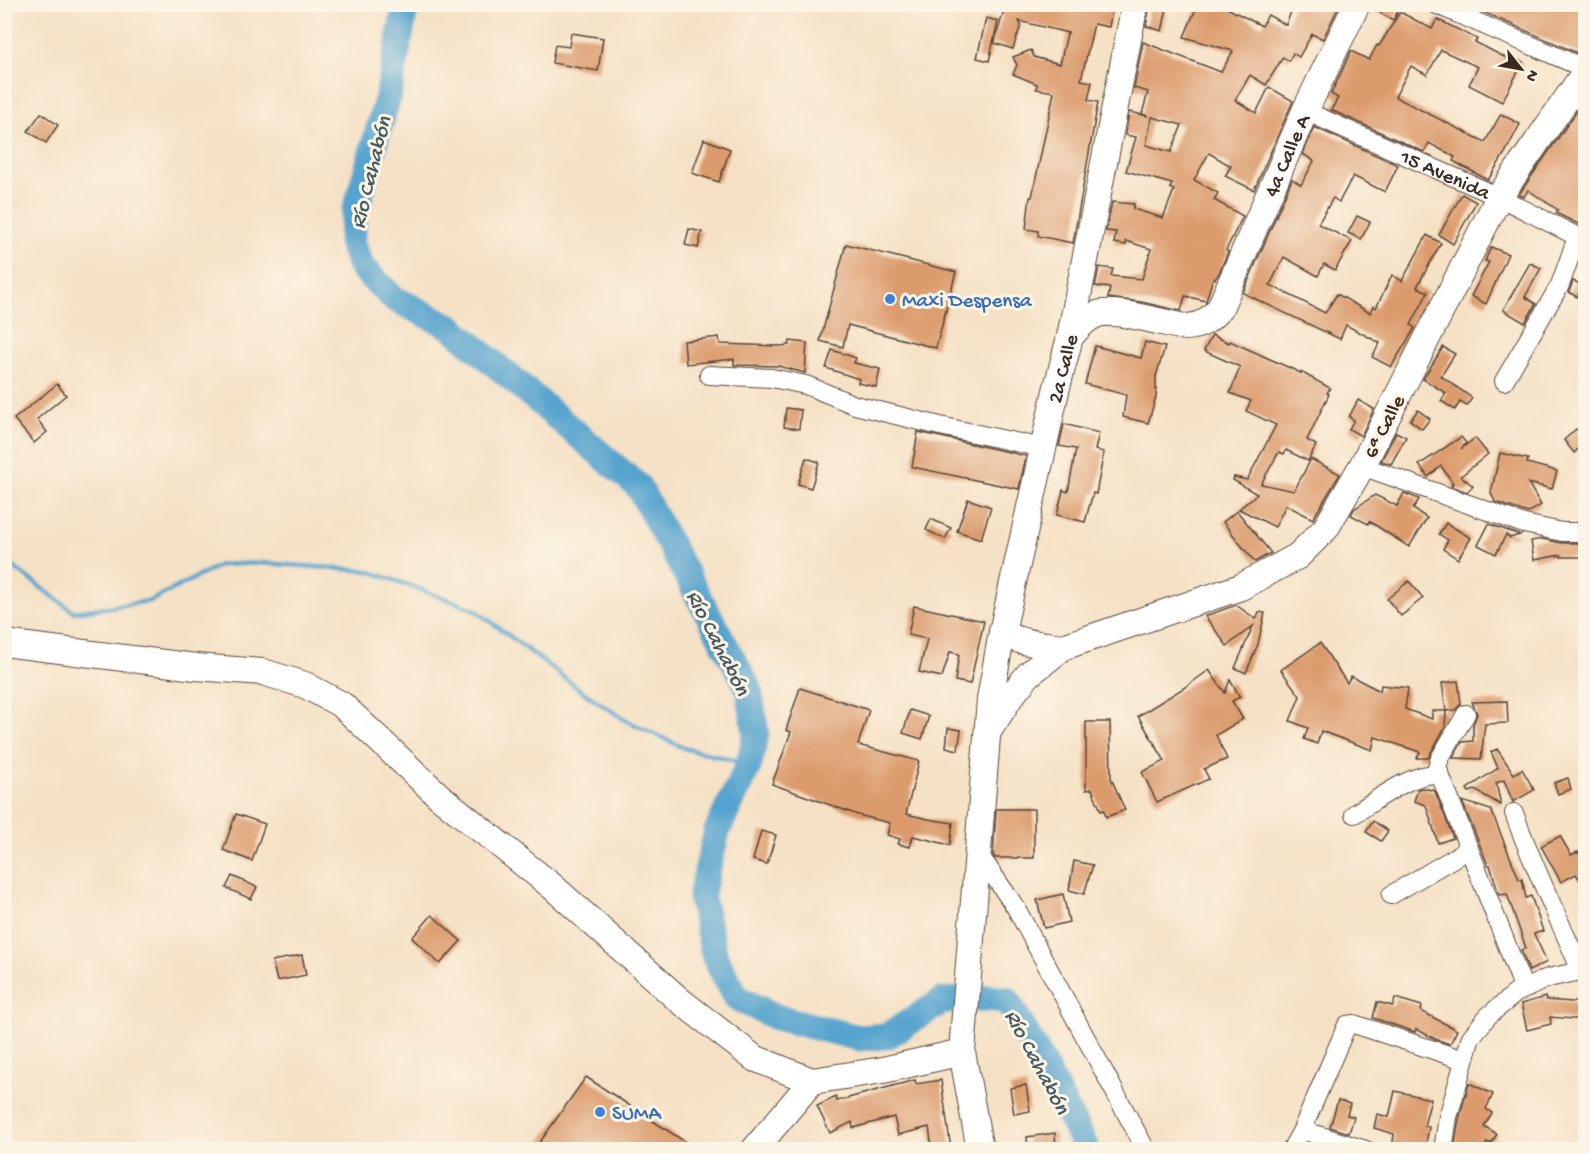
<svg xmlns="http://www.w3.org/2000/svg" width="1590" height="1154" viewBox="0 0 1590 1154" font-family="'Gochi Hand',sans-serif">
  <rect width="100%" height="100%" fill="#fcf5e5"/>
  <filter id="ink" filterUnits="userSpaceOnUse"><feTurbulence type="fractalNoise" baseFrequency=".0167" numOctaves="2"/><feDisplacementMap in="SourceGraphic" scale="12" xChannelSelector="R" yChannelSelector="G"/><feConvolveMatrix kernelMatrix="1 2 1 2 8 2 1 2 1" color-interpolation-filters="sRGB"/></filter>
  <filter id="wash" filterUnits="userSpaceOnUse"><feTurbulence type="fractalNoise" baseFrequency=".008" numOctaves="4" result="noise"/><feDisplacementMap in="SourceGraphic" scale="24" xChannelSelector="R" yChannelSelector="G"/><feGaussianBlur stdDeviation="1.35" result="paint"/><feColorMatrix in="noise" values="0 0 0 0 0 0 0 0 0 0 0 0 0 0 0 0 0 1.4 0 .05"/><feComposite in="paint" operator="in"/></filter>
  <g filter="url(#wash)">
    <rect width="100%" height="100%" fill="#f5e1c5"/>
    <g fill="none" stroke-linecap="round" stroke-linejoin="round">
      <path stroke="#54a3ce" stroke-width="4.5" d="M4,560L74,612L150,601L220,565L262,563L369,571L474,609L583,692L627,721L684,748L749,764"/>
      <path stroke="#54a3ce" stroke-width="27" d="M406,4L389,93L355,212L351,242L362,268L393,298L451,327L638,486L749,689L756,734L749,764L717,831L701,896L715,958L737,998L776,1017L859,1038L887,1036L942,1001L986,998L1007,1000L1040,1058L1087,1150"/>
    </g>
    <g id="blocks">
      <g fill="#dc9b6d" fill-rule="evenodd">
        <path d="M1006,4H1113L1109,27L1094,24L1081,80L1092,82L1088,100L1098,102L1073,243L1038,236V231L1026,229L1030,197H1032L1054,92L1036,89L1037,84L1013,74L1017,65L1013,57L1031,50L1034,57L1060,64L1067,34L1068,33L1019,21L1021,25L1013,49L994,43Z"/>
        <path d="M1150,4H1168L1162,31L1146,26Z"/>
        <path d="M1198,4H1219L1262,26L1268,15L1286,25L1294,4H1340L1323,39L1312,34L1299,57L1293,53L1289,61L1283,57L1266,85L1250,75L1235,100L1256,113L1269,87L1293,101L1254,190L1225,176L1231,166L1209,153L1194,180L1218,193L1214,200L1243,216L1226,250L1228,252L1219,273L1215,279L1213,278L1206,301L1185,296L1181,311L1141,302L1108,298L1110,288L1095,286L1099,267L1113,269L1111,276L1142,279L1151,249L1126,241V245L1114,243L1116,232L1106,231L1112,202L1134,204L1133,209L1163,218L1174,190L1170,188L1172,184L1126,171L1136,137L1125,135L1129,112L1148,116L1142,114L1148,92L1134,88L1143,42L1221,72L1233,51L1184,37ZM1152,117L1182,125L1171,152L1146,145Z"/>
        <path d="M1372,4H1402L1393,20L1371,8Z"/>
        <path d="M1476,4H1518L1527,9L1529,4H1586V53L1584,56L1474,8Z"/>
        <path d="M1400,12L1432,29L1437,19L1477,39L1475,42L1510,60L1512,57L1523,62L1502,102L1469,85L1478,67L1441,50L1427,75L1411,66L1395,97L1485,142L1501,114L1520,124L1505,153L1488,180L1453,161L1455,157L1429,143L1424,152L1331,110L1338,98L1331,94L1351,51L1369,60L1377,45L1379,46Z"/>
        <path d="M986,18L998,21L989,61L977,58Z"/>
        <path d="M571,33L603,38L598,71L552,63L555,45L569,47Z"/>
        <path d="M1586,98V228L1556,213L1558,210L1528,190L1524,197L1519,194Z"/>
        <path d="M41,113L58,125L46,143L28,131Z"/>
        <path d="M1314,127L1398,165L1385,192L1353,176L1339,202L1333,198L1318,224L1352,241L1335,270L1324,264L1318,276L1284,257L1270,285L1325,313L1337,294L1370,313L1373,306L1376,308L1392,275L1402,281L1427,235L1441,243L1417,287L1428,292L1411,325L1415,328L1391,367L1372,357L1380,343L1346,325L1340,339L1243,293L1292,179L1301,185L1314,161L1303,154Z"/>
        <path d="M704,139L730,149L719,182L692,173Z"/>
        <path d="M1462,194L1476,202L1453,244L1439,235Z"/>
        <path d="M1357,216L1370,222L1361,239L1348,233Z"/>
        <path d="M689,229L702,232L698,248L685,245Z"/>
        <path d="M846,244L956,272L936,348L848,325L843,347L820,341Z"/>
        <path d="M1491,247L1508,254L1486,304L1471,296L1489,262L1485,261Z"/>
        <path d="M1530,263L1541,268L1525,297L1536,304L1525,323L1503,310Z"/>
        <path d="M1573,281L1583,285L1577,297L1569,292Z"/>
        <path d="M1212,335L1229,343L1230,341L1301,373V372L1330,388L1327,393L1329,394L1307,440L1316,445L1308,461L1286,450L1284,454L1279,452L1261,484L1294,491L1311,459L1340,474L1313,519L1286,505L1275,527L1239,509L1257,494L1233,480L1234,477L1247,480L1276,425L1246,411L1251,401L1230,393L1240,367L1204,351Z"/>
        <path d="M719,337L720,344L780,346L789,345L790,341L807,343L805,373L778,366L734,365V359L686,364L684,341Z"/>
        <path d="M1145,342L1165,347L1156,376V397L1148,423L1123,417L1126,395L1085,384L1095,346L1141,358Z"/>
        <path d="M1443,347L1455,354L1441,376L1472,398L1467,406L1460,402L1455,410L1441,401L1446,393L1423,379Z"/>
        <path d="M832,350L856,358L854,363L880,369L876,387L858,383L859,379L826,368Z"/>
        <path d="M57,384L66,395L37,419L47,432L34,443L14,419Z"/>
        <path d="M1358,400L1374,409L1361,436L1349,429L1354,420L1349,417Z"/>
        <path d="M786,408L801,410L799,429L784,427Z"/>
        <path d="M1418,410L1430,419L1422,429L1410,420Z"/>
        <path d="M1064,424L1099,433L1095,450L1104,452L1096,494L1093,493L1085,522L1057,515L1063,490L1068,492L1076,449L1059,446Z"/>
        <path d="M1576,429L1586,438V442L1574,453L1564,440Z"/>
        <path d="M918,432L1026,456L1019,489L912,467Z"/>
        <path d="M1396,432L1406,437L1391,464L1381,461Z"/>
        <path d="M1461,437L1466,443L1461,449L1475,438L1488,454L1461,476L1473,486L1467,492L1451,486L1453,483L1441,466L1428,477L1419,465Z"/>
        <path d="M1500,453L1528,459L1527,463L1557,471L1552,489L1528,483L1541,505L1528,513L1495,502L1491,493Z"/>
        <path d="M806,458L819,462L811,488L798,484Z"/>
        <path d="M1404,493L1419,499L1413,509L1427,518L1409,547L1369,521L1368,524L1351,515L1354,509L1375,495L1397,506Z"/>
        <path d="M968,499L991,507L981,539L957,531Z"/>
        <path d="M1237,511L1271,553L1255,562L1241,545L1223,522Z"/>
        <path d="M931,519L951,528L945,539L926,530Z"/>
        <path d="M1446,523L1471,538L1458,559L1443,549L1448,540L1439,534Z"/>
        <path d="M1489,524L1520,535L1510,538L1506,535L1496,554L1478,545Z"/>
        <path d="M1542,539L1562,543H1586V557H1561V555L1534,560L1531,541Z"/>
        <path d="M1409,581L1423,598L1401,616L1387,599Z"/>
        <path d="M1236,605L1256,619L1259,612L1265,613L1258,644L1246,673L1235,668L1253,626L1227,646L1205,616Z"/>
        <path d="M914,606L984,621L970,684L955,681L959,654L950,652L942,677L919,672L927,639L908,635Z"/>
        <path d="M1320,643L1347,683L1351,676L1380,691L1381,685L1408,688L1405,709L1432,719V711H1446L1445,727L1428,758H1417L1420,752L1375,737L1372,750L1321,731L1317,744L1304,739L1308,728L1290,721L1300,696L1281,670Z"/>
        <path d="M1209,670L1225,693L1230,680L1240,697L1232,701L1243,719L1216,735L1227,759L1204,769L1209,779L1157,802L1142,772L1165,761L1138,716L1187,686Z"/>
        <path d="M1458,681L1461,704L1455,710L1446,711L1442,683Z"/>
        <path d="M800,688L869,710L858,745L919,761L906,814L928,819L953,823L950,845L913,836L910,847L898,844L900,839L887,835L890,823L858,815L772,784L791,732L786,730Z"/>
        <path d="M1507,701L1508,723L1485,724L1481,759L1453,758L1462,742L1473,741V725L1477,714L1472,702Z"/>
        <path d="M910,710L929,716L922,739L903,733Z"/>
        <path d="M1086,722H1110L1111,778L1125,810L1106,817L1104,810L1101,811L1092,789L1086,790Z"/>
        <path d="M948,728L961,730L958,750L946,747Z"/>
        <path d="M1497,749L1514,774L1522,769L1534,790L1513,802L1504,780L1496,783L1501,805L1475,790L1469,792L1467,789L1498,768L1491,752Z"/>
        <path d="M1568,778L1571,789L1558,794L1554,783Z"/>
        <path d="M1423,788L1435,791L1453,838L1438,843L1426,805L1414,801L1418,789Z"/>
        <path d="M1462,801L1491,810L1519,879H1522L1526,898L1531,896L1543,931L1534,934L1547,962L1529,971L1521,950L1526,948L1507,894L1499,895L1490,865H1488Z"/>
        <path d="M996,809H1034V858H995L993,855Z"/>
        <path d="M236,814L265,824L252,861L223,850Z"/>
        <path d="M1373,821L1388,831L1381,841L1366,832Z"/>
        <path d="M761,831L776,835L767,864L753,860Z"/>
        <path d="M1560,836L1571,855L1578,852L1586,866V888L1576,874L1561,882L1541,846Z"/>
        <path d="M1074,861L1093,865L1084,894L1069,890Z"/>
        <path d="M232,876L257,887L251,899L226,888Z"/>
        <path d="M1063,894L1069,922L1044,928L1037,900Z"/>
        <path d="M432,915L461,941L440,964L412,938Z"/>
        <path d="M302,955L306,975L277,981L272,961Z"/>
        <path d="M1545,997L1546,1000L1586,1003V1020L1550,1017L1551,1024L1527,1030L1521,1004Z"/>
        <path d="M1395,998L1422,1006L1421,1011L1457,1030L1450,1044L1435,1039L1416,1029L1415,1032L1373,1018L1377,1002L1393,1006Z"/>
        <path d="M586,1077L696,1149H535Z"/>
        <path d="M915,1080L916,1084L941,1080L951,1149H932L929,1127L898,1135L894,1117L853,1128L852,1122L830,1133L817,1106L836,1097L837,1101Z"/>
        <path d="M1469,1083L1493,1094L1486,1109L1492,1113L1484,1126L1497,1134L1491,1144L1487,1142L1484,1149H1454L1459,1119Z"/>
        <path d="M1026,1085L1030,1111L1014,1114L1010,1088Z"/>
        <path d="M1395,1091L1431,1099L1424,1126L1429,1127L1425,1149H1392L1394,1134L1374,1128L1377,1114L1389,1117Z"/>
        <path d="M1338,1100L1350,1104L1347,1115L1354,1117L1349,1133L1330,1127Z"/>
        <path d="M1055,1133L1056,1149H1028L1027,1137Z"/>
      </g>
    </g>
  </g>
  <g filter="url(#ink)">
    <use href="#blocks" fill-opacity="0" stroke="#574537" stroke-width="1.5"/>
    <g fill="none" stroke-linecap="round" stroke-linejoin="round">
      <g stroke="#574537" stroke-width="20">
        <g id="street">
          <path d="M1435,4L1586,69"/>
          <path id="s1" d="M1305,111L1499,197L1586,241"/>
          <path d="M709,375L772,378L806,385L855,405L940,426L1043,448"/>
          <path d="M1504,381L1560,285L1577,237"/>
          <path d="M1362,466L1524,524L1562,532H1586"/>
          <path d="M1466,714L1440,758L1437,767L1524,989"/>
          <path d="M1514,813C1533,867 1559,918 1581,971"/>
          <path d="M1354,814C1377,800 1412,772 1439,774"/>
          <path d="M978,853L1016,908L1146,1150"/>
          <path d="M1391,895L1469,849"/>
          <path d="M1302,1130L1366,1150"/>
          <path d="M1291,1150L1302,1130L1347,1025L1354,1024L1464,1060"/>
          <path d="M1443,1150L1448,1117L1471,1037L1488,1016L1516,993L1548,978L1581,971L1586,973"/>
        </g>
      </g>
      <g stroke="#574537" stroke-width="28">
        <g id="secondary">
          <path id="s2" d="M1070,337C1077,329 1085,319 1095,315C1112,307 1163,323 1184,327C1201,327 1209,320 1220,308L1305,111L1357,4"/>
          <path d="M1002,632C1021,644 1041,644 1063,647"/>
          <path d="M4,643L196,667L263,672L305,685L342,705L439,796L553,887L678,999L754,1058L812,1081L883,1070L962,1052"/>
          <path d="M989,730L1011,696L1029,674L1063,647L1241,587L1298,556L1326,528L1362,466L1499,197L1586,71"/>
          <path d="M754,1150L812,1081"/>
          <path id="s3" d="M980,1150L962,1052L990,699L1002,632L1056,391L1070,337L1135,4"/>
        </g>
      </g>
      <use href="#street" stroke="#fff" stroke-width="18"/>
      <use href="#secondary" stroke="#fff" stroke-width="26"/>
    </g>
  </g>
  <g fill="#3f7fe0" stroke="#fcf5e5" stroke-width="2">
    <circle cx="890" cy="299" r="6"/>
    <circle cx="600" cy="1112" r="6"/>
  </g>
  <g text-anchor="middle" stroke-width="6" stroke-linejoin="round" paint-order="stroke">
    <g font-size="21" fill="#3b2a1e" stroke="#fcf5e5">
      <text dy="7" stroke="none"><textPath href="#s2" startOffset="333">4a Calle A</textPath></text>
      <text dy="7" stroke="none"><textPath href="#s1" startOffset="154">15 Avenida</textPath></text>
      <text dy="7" stroke="none"><textPath href="#s3" startOffset="792">2a Calle</textPath></text>
      <text transform="translate(1383 426) rotate(-63)" y="7">6ª Calle</text>
    </g>
    <g font-size="21" fill="#366cbe" stroke="#fcf5e5" text-anchor="start">
      <text x="902" y="306">Maxi Despensa</text>
      <text x="612" y="1119">SUMA</text>
    </g>
    <g font-size="22" font-style="italic" fill="#455a64" stroke="#fcf5e5">
      <text transform="translate(369 172) rotate(-76)" y="8">Río Cahabón</text>
      <text transform="translate(720 642) rotate(63)" y="8">Río Cahabón</text>
      <text transform="translate(1039 1061) rotate(62)" y="8">Río Cahabón</text>
    </g>
  </g>
  <rect width="1590" height="1154" fill="none" stroke="#fcf5e5" stroke-width="24"/>
  <g transform="translate(1521 69) rotate(121)" stroke="#fcf5e5" stroke-width="4.5" paint-order="stroke">
  <path d="M0-4.5L10 22L0 15L-10 22Z" fill="#3b2a1e"/>
  <text y="-9" font-size="16" font-weight="bold" text-anchor="middle" fill="#3b2a1e">N</text>
  </g>
</svg>
